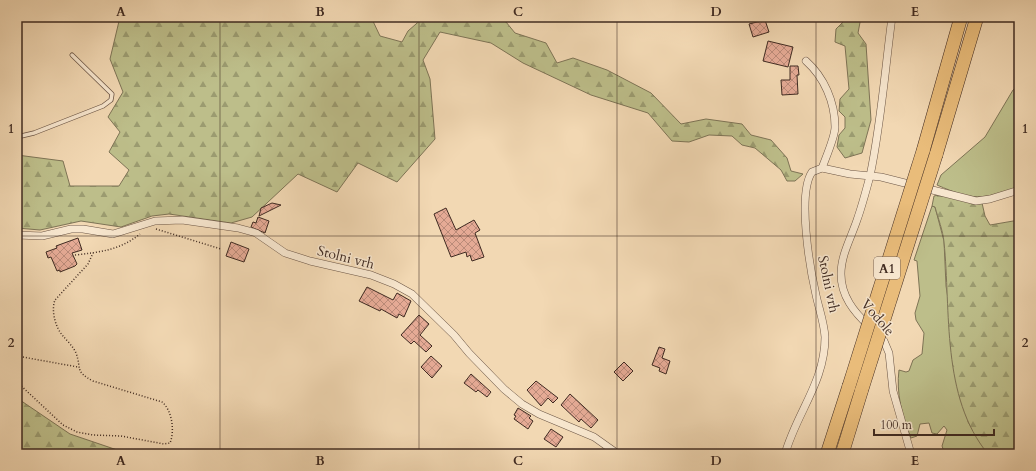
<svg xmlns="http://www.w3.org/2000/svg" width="1036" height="471" viewBox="0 0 1036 471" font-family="Cardo,serif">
  <defs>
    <pattern id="forest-firs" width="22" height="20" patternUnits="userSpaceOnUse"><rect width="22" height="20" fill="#bdbe8a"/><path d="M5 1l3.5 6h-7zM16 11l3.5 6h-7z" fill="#9b9b70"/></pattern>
    <pattern id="building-cross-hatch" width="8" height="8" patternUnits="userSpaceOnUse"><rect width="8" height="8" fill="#e5aa95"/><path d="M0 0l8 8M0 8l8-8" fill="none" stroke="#bb8b79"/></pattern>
  </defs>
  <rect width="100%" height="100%" fill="#f2d8b3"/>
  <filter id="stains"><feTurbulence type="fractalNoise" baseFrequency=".005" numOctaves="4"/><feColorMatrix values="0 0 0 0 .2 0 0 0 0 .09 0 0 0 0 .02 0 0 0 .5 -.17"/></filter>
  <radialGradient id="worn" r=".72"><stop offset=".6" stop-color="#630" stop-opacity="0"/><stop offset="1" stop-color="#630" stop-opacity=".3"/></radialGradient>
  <g fill="#bdbe8a" stroke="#7e7456">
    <path d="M1019,85V187C981,200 974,201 937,185L941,175L985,137L1013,90Z"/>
    <path d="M932,206L935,207L944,241L946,286L968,422L988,454H945L942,446L947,430L944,426L937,434L932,433L929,423L920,424L917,436L911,438C902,417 896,392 899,370L906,372L909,371L913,360L922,354L924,333L916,320L915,313L920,296L917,261L914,260Z"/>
  </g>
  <g fill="url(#forest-firs)" stroke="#7e7456">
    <path d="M120,17H371L380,36L402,42L408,31L424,17H494L506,22L515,33L546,43L557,63L573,58L607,70L651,93L681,124L706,119L742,124L751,135L771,140L787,158L791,171L803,174L795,181H787L781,170L755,148L742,145L732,136L709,135L689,142L672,141L648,113L591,95L523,63L491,43L440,32L423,60L430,79L435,139L397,182L358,163L337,192L298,174L252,217L231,223L169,214L152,216L121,227L81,221L40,230L17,228V155L63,161L70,186H119L129,170L109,152L120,132L108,117L123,92L110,59Z"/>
    <path d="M848,17H861L858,33L866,44L871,120L862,153L845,158L837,147L839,135L845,128V117L839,111L840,99L849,89L845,46L835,42L836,29Z"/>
    <path d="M938,195L982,203L985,216L990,225L1019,220V454H988C941,397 951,311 944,242C943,231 938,218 935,207L932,206L934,196Z"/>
    <path d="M17,398L70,434L129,454H17Z"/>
  </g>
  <g fill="url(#building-cross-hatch)" stroke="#402b22">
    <path d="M765,20L769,32L753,37L749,24Z"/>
    <path d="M768,41L793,47L788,67L763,61Z"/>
    <path d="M790,66H798L799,75H797L798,94L782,95L781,80H790Z"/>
    <path d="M272,203L281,205L259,216L261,208Z"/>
    <path d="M446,208L456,230L474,220L480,230L475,233L484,257L472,261L470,255L467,257L466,252L451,257L434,214Z"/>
    <path d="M258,217L269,221L265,233L251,227L253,222L256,223Z"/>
    <path d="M78,238L82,250L72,253L77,264L75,266L60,272V270L57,271L51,257L48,258L46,252L57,248L56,246Z"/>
    <path d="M231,242L249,249L244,262L226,256Z"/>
    <path d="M367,287L393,300L397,293L411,301L404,317L399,314L397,318L381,309L380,311L359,301Z"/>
    <path d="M419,315L429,324L420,335L432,346L426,352L414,341L411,344L401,335Z"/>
    <path d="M659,347L665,349L662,358L670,361L666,374L659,371L660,368L652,365Z"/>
    <path d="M431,356L442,366L432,378L421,367Z"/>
    <path d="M624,362L633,371L623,381L614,372Z"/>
    <path d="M471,374L491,392L487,397L478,390L476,392L464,383Z"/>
    <path d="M536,381L558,398L553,403L548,398L541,406L527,390Z"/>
    <path d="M570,394L598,420L591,428L581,419L579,422L561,405Z"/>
    <path d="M518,408L531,416L529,418L533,421L528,429L514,419L516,416L514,415Z"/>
    <path d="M551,429L563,437L556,447L544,439Z"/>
  </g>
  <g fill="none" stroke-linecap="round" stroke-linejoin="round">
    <g stroke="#6c5646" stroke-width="5">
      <path id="lane" d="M17,137L34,133L103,106L111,100L112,94L72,55"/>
    </g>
    <g stroke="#6c5646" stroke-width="8">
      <g id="street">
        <path d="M806,61C824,77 835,102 835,127C835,137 826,157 822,168"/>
        <path d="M17,235L42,236L71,229H83L113,234L155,221L182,220L238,228L256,233L285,253L310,261L371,275L394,284L412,294L454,335L469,353L504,389L522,404L539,414L594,437L618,454"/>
        <path d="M869,326C854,312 841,296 841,274C841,255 851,238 857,220C862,206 866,191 870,176C881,124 885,70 892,17"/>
        <path d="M877,335L884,341L889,353L893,391L911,454"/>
        <path d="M785,454C797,412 825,382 825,337C824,322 819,309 816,295C810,269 797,194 812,172L822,168L850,174L881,177L976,201L990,199L1019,190"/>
      </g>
    </g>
    <g stroke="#402b22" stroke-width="14">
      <g id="highway">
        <path d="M923,151L961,17"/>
        <path d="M936,155L977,17"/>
        <path d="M827,454L849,386"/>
        <path d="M842,454L862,389"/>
      </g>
    </g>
    <g stroke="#402b22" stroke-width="1.5" stroke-dasharray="1 2" stroke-linecap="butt">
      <path d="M156,229L221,249"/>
      <path d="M75,255C101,252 120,250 140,234"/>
      <path d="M17,356L78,367"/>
      <path d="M17,382L63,425L77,432L93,435L121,436L164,444L170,443C175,431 172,410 162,402L93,381C74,371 82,369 76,353C73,346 67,341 63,336C55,327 51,310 55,300L88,264L93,253"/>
    </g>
    <use href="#lane" stroke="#f7e6ce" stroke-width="3.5"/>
    <use href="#street" stroke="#f7e6ce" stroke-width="7"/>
    <use href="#highway" stroke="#e9bc7a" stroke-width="13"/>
    <g stroke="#402b22" stroke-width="14" stroke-linecap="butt">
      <g id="highway-bridge">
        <path d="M849,386L923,151"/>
        <path d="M862,389L936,155"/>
      </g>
    </g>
    <use href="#highway-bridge" stroke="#e9bc7a" stroke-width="13"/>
  </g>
  <path fill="none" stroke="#402b22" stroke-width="1" stroke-opacity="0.55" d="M220,17V454M419,17V454M617,17V454M816,17V454M17,236H1019"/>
  <g text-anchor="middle" stroke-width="3" stroke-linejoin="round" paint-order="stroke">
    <rect fill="#f7e6ce" stroke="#776356" stroke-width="1" x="874" y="257" width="26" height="22" rx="3"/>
    <g font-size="13" font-weight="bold" fill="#402b22">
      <text x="887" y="273">A1</text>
    </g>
    <g font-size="14" fill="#402b22" stroke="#f7e6ce">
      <text transform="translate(346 257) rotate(14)" y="5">Stolni vrh</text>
      <text transform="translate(829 284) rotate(78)" y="5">Stolni vrh</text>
      <text transform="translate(878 317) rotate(49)" y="5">Vodole</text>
    </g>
  </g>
  <rect width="1036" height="471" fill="none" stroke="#f2d8b3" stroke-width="44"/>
  <path d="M874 429v6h120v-6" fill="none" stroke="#402b22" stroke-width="2"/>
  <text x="880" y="429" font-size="12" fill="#402b22" stroke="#f7e6ce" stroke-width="3" paint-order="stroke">100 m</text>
  <rect x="22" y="22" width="992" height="427" fill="none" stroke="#402b22" stroke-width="1.5"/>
  <g font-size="13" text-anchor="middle" font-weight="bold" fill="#402b22">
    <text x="121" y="16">A</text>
    <text x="320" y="16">B</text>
    <text x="518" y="16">C</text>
    <text x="716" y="16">D</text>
    <text x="915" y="16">E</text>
    <text x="11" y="133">1</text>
    <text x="1025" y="133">1</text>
    <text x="11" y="347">2</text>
    <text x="1025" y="347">2</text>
    <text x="121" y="465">A</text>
    <text x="320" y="465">B</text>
    <text x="518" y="465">C</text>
    <text x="716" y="465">D</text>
    <text x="915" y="465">E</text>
  </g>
  <rect width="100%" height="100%" filter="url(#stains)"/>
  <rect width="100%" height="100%" fill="url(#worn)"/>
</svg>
